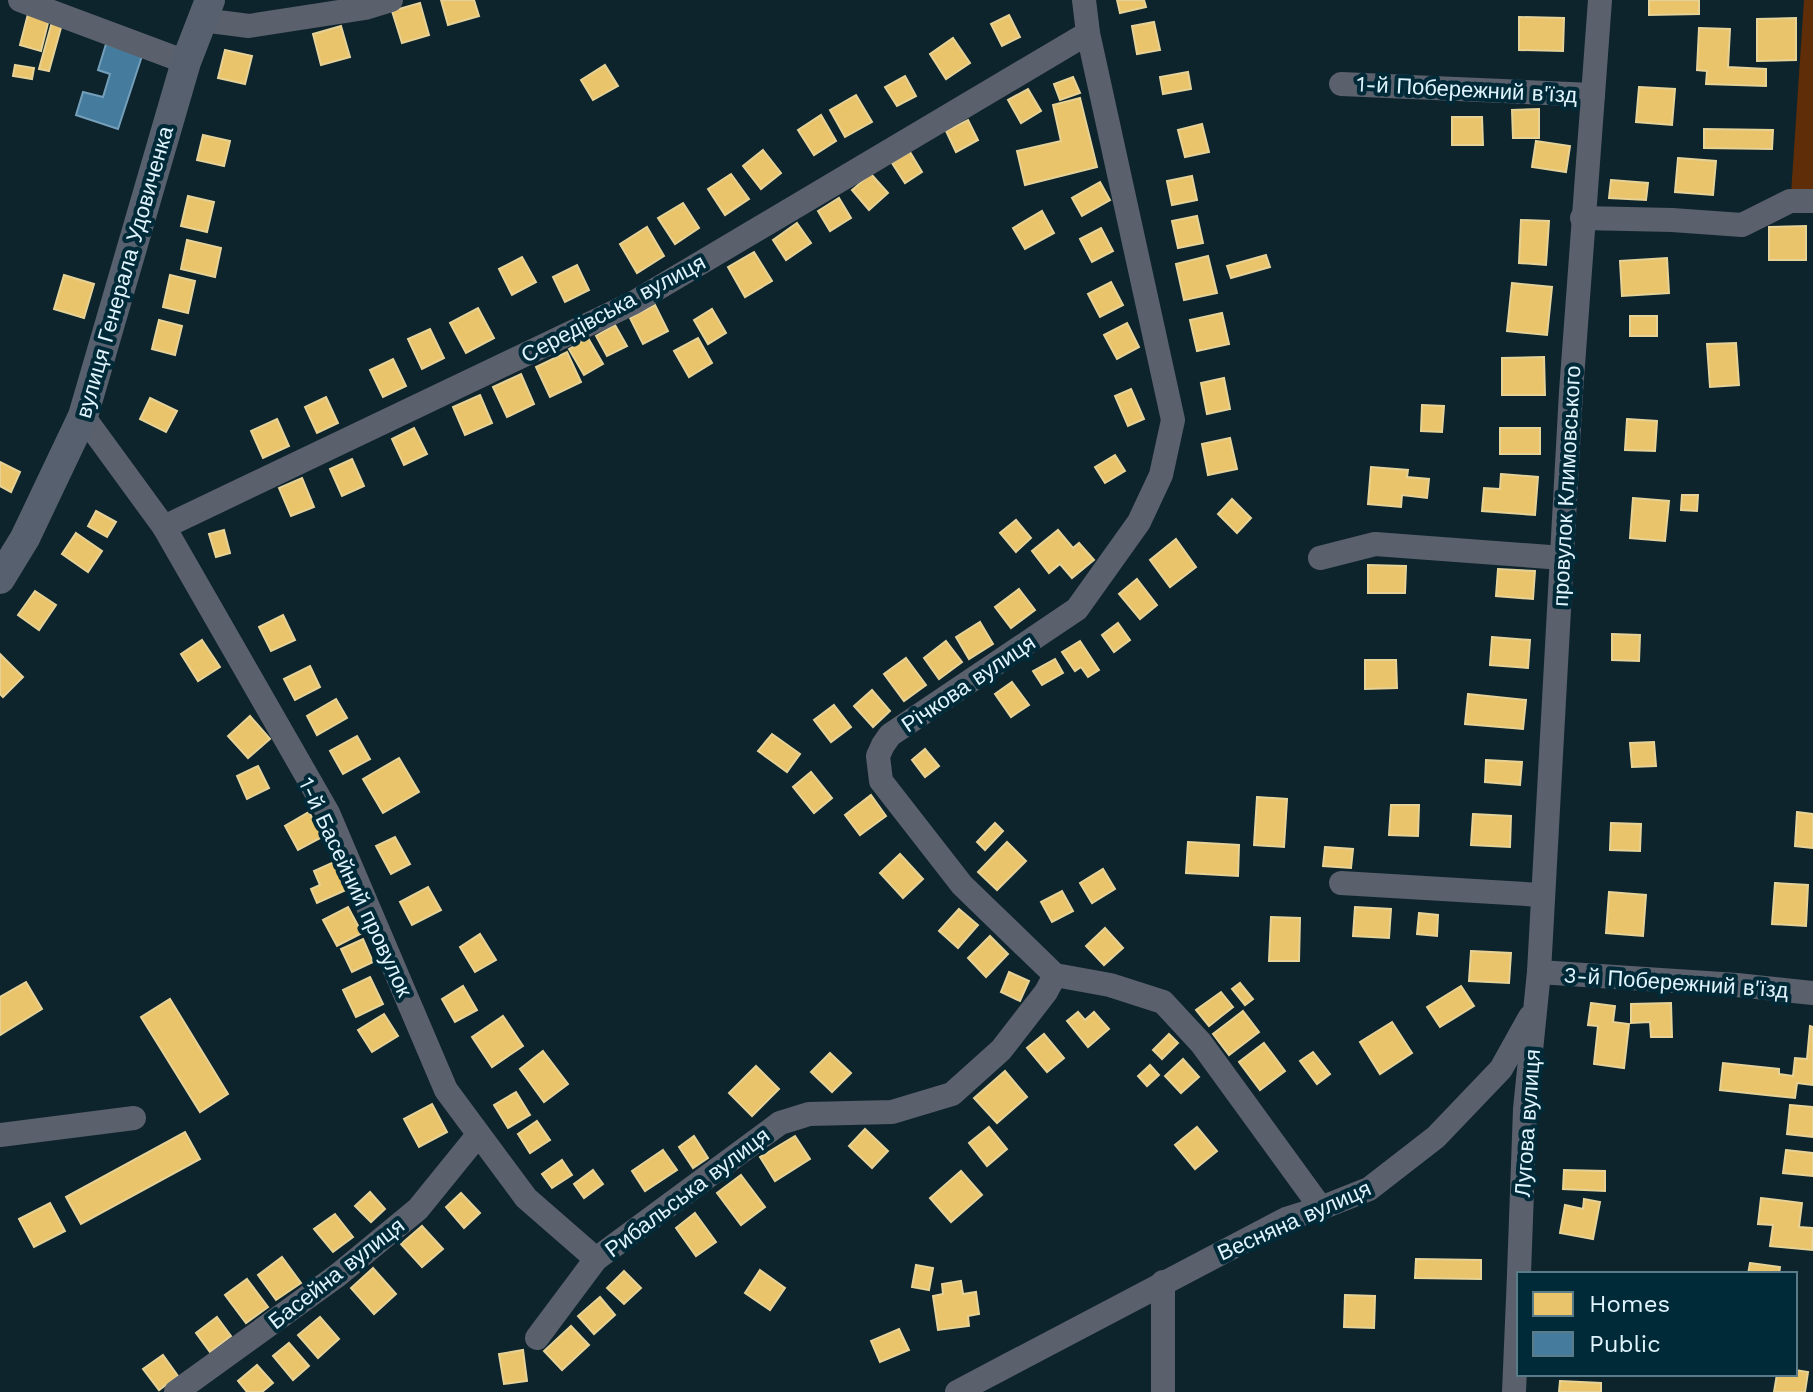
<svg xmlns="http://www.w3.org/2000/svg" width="1813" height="1392" viewBox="0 0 1813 1392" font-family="'Work Sans',sans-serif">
  <rect width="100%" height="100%" fill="#0e242c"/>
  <path fill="#5f2d07" d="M1804,0H1813V194H1791Z"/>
  <g fill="#e9c46a" stroke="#e6d296" stroke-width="2">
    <path d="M441,0H474L479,16L448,25Z"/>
    <path d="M1117,0H1144L1146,7L1120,13Z"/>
    <path d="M1649,0H1699V14L1649,15Z"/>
    <path d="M420,3L429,35L402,43L392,11Z"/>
    <path d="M28,14L49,19L41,51L20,45Z"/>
    <path d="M1009,15L1020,37L1002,46L991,24Z"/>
    <path d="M1519,17L1564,18L1563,51L1519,50Z"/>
    <path d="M1796,18V60L1757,61V19Z"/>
    <path d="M52,22L62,24L49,71L39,69Z"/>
    <path d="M1154,22L1160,50L1137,54L1132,26Z"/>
    <path d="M341,26L350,57L321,65L313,34Z"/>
    <path d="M1699,28L1730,29L1728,67L1766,69V86L1706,84L1707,71L1697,70Z"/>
    <path d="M953,38L970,63L946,79L930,54Z"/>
    <path d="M225,50L252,56L245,84L218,78Z"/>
    <path d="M15,65L34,68L32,79L13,76Z"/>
    <path d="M605,65L618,86L593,100L581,80Z"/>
    <path d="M1188,72L1191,89L1163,94L1160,77Z"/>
    <path d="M905,76L916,96L897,106L885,87Z"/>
    <path d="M1073,77L1080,93L1060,100L1054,84Z"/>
    <path d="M1639,87L1675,89L1672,125L1636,122Z"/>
    <path d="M1028,89L1041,111L1021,123L1008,100Z"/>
    <path d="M856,95L872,122L845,137L830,110Z"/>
    <path d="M1080,98L1097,167L1025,185L1017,151L1061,141L1053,105Z"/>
    <path d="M1539,109V138H1513L1512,110Z"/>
    <path d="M821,115L836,141L814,155L798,130Z"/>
    <path d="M1452,117H1482L1483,145H1452Z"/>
    <path d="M968,120L978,140L956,152L946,131Z"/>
    <path d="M1202,124L1209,152L1185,157L1178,130Z"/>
    <path d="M1704,129L1773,130L1772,149L1704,148Z"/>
    <path d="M203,135L230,141L224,166L197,160Z"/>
    <path d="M1536,141L1570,146L1566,172L1532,167Z"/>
    <path d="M763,150L781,173L761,189L743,166Z"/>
    <path d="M910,152L922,172L905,183L892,163Z"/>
    <path d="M1678,158L1716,161L1713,195L1675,192Z"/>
    <path d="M731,174L749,199L725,215L708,189Z"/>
    <path d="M871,174L888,193L869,210L852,190Z"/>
    <path d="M1192,176L1197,200L1172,205L1167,181Z"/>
    <path d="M1611,180L1648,183L1646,200L1609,198Z"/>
    <path d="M1100,182L1110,200L1082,216L1072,198Z"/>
    <path d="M188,196L214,202L207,232L181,226Z"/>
    <path d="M839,198L851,218L830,231L818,211Z"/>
    <path d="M683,203L699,228L675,244L658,218Z"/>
    <path d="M1042,211L1054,233L1025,249L1013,228Z"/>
    <path d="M1197,216L1203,243L1178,248L1172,221Z"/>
    <path d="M1521,220L1549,221L1546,265L1519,263Z"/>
    <path d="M797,223L811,243L786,260L773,240Z"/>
    <path d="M1806,226V260H1769V227Z"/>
    <path d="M647,227L664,256L637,273L620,244Z"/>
    <path d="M1101,228L1113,251L1092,262L1080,239Z"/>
    <path d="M187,240L221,248L215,277L181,269Z"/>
    <path d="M754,252L772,281L745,297L728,267Z"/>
    <path d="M1266,255L1270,267L1231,278L1227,266Z"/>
    <path d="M1208,256L1217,293L1184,300L1176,264Z"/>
    <path d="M522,257L536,282L512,295L499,269Z"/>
    <path d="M1667,258L1669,293L1622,296L1620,261Z"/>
    <path d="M577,265L589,290L565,302L553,277Z"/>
    <path d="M64,275L94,284L84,318L54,309Z"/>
    <path d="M170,275L195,281L188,313L163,307Z"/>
    <path d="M1111,282L1123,305L1100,317L1088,294Z"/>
    <path d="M1512,283L1552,287L1547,335L1507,331Z"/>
    <path d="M655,305L668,331L643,344L630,318Z"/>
    <path d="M478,308L494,338L466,353L450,323Z"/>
    <path d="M712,309L726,333L708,344L694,320Z"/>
    <path d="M1222,313L1229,344L1197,351L1190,320Z"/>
    <rect x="1630" y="316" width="27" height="20"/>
    <path d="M159,320L182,326L175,355L152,349Z"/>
    <path d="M1127,323L1139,347L1117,359L1104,335Z"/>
    <path d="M615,325L627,346L607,356L596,336Z"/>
    <path d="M430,329L444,358L422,369L408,339Z"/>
    <path d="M588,338L603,364L584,375L569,349Z"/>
    <path d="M698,338L712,363L689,377L674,351Z"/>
    <path d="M1736,343L1739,385L1710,387L1707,344Z"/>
    <path d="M567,352L581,382L550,397L536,367Z"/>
    <path d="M1544,357L1545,395H1502V358Z"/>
    <path d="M393,359L406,386L383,397L370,370Z"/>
    <path d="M521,374L534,404L507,417L493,387Z"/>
    <path d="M1224,378L1230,409L1207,414L1201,383Z"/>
    <path d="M1131,389L1144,419L1128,426L1115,396Z"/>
    <path d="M480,395L492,423L465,435L453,407Z"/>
    <path d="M326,397L338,423L317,433L305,407Z"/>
    <path d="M150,398L177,411L166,432L140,419Z"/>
    <path d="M1422,405L1444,406L1442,432L1421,431Z"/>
    <path d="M277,419L289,446L263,458L251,431Z"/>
    <path d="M1627,419L1657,421L1655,451L1625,450Z"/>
    <path d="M414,428L427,454L404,465L392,439Z"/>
    <rect x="1500" y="428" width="40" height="26"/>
    <path d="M1230,438L1237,469L1208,475L1202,444Z"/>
    <path d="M1115,455L1125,471L1105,483L1095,467Z"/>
    <path d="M352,459L364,486L342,496L330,469Z"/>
    <path d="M0,462L20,472L11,492L0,486Z"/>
    <path d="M1371,467L1408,470L1407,477L1429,479L1427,498L1402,495L1401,507L1368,504Z"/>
    <path d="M1501,474L1538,477L1535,515L1482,511L1484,488L1500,489Z"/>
    <path d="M302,478L314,507L291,516L279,488Z"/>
    <path d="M1682,495H1698L1697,511L1681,510Z"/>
    <path d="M1633,498L1669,501L1665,541L1630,538Z"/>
    <path d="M1232,499L1251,518L1237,533L1218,514Z"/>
    <path d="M96,511L116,522L107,537L88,526Z"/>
    <path d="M1016,520L1031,538L1016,552L1000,533Z"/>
    <path d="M224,530L230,553L216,557L209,534Z"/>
    <path d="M1058,530L1073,548L1079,543L1094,560L1072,578L1060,564L1049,573L1032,551Z"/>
    <path d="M76,533L102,551L88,572L62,554Z"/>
    <path d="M1176,539L1196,567L1170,587L1150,560Z"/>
    <path d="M1368,565L1406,566L1405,593H1368Z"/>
    <path d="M1498,569L1535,571L1533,599L1496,596Z"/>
    <path d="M1137,579L1157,605L1140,619L1119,594Z"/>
    <path d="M1019,589L1035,610L1011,628L995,607Z"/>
    <path d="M35,591L56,605L39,630L18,615Z"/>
    <path d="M283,615L295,640L271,651L259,627Z"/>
    <path d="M980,622L993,644L969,659L956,637Z"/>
    <path d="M1118,623L1130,640L1114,652L1102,635Z"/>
    <path d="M1612,634L1640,635L1639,661L1612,660Z"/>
    <path d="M1492,637L1530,640L1528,668L1490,665Z"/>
    <path d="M202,640L220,667L198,681L181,654Z"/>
    <path d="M946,641L962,662L939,679L924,658Z"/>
    <path d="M1080,641L1099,670L1088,677L1081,667L1075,671L1062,652Z"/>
    <path d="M0,654L23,677L3,697L0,694Z"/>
    <path d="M906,658L926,685L904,701L884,674Z"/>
    <path d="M1055,659L1063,673L1042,685L1033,671Z"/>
    <path d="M1365,660H1396L1397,688L1365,689Z"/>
    <path d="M310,666L320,687L295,700L284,679Z"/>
    <path d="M1012,682L1029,705L1011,717L995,694Z"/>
    <path d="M872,690L890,711L873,727L854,706Z"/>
    <path d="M1468,694L1526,700L1523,729L1465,724Z"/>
    <path d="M336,699L347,718L317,735L307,716Z"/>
    <path d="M834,705L851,727L831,742L814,720Z"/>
    <path d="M250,716L270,739L248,758L228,736Z"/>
    <path d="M772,734L800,754L787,772L758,751Z"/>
    <path d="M357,736L370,759L343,774L330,751Z"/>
    <path d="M1654,742L1656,766L1632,767L1630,743Z"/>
    <path d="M925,749L939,766L925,777L912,760Z"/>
    <path d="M399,758L419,792L383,813L363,779Z"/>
    <path d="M1486,760L1522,762L1520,785L1485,782Z"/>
    <path d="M258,766L269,788L247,799L237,776Z"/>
    <path d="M811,772L832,798L814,813L793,787Z"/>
    <path d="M871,795L886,816L860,835L845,815Z"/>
    <path d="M1257,797L1287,799L1284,847L1254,845Z"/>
    <path d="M1391,805H1419L1418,836L1389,835Z"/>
    <path d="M309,812L322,837L298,850L285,826Z"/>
    <path d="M1797,812L1813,814V848L1795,846Z"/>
    <path d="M1473,814L1511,816L1510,847L1471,845Z"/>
    <path d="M995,823L1003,831L985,850L977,842Z"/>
    <path d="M1611,823L1641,824L1640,851L1610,850Z"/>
    <path d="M395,837L410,864L391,874L376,846Z"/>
    <path d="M1007,842L1026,861L997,890L978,872Z"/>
    <path d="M1188,842L1239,845L1238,876L1186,873Z"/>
    <path d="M1325,847L1353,849L1351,868L1323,866Z"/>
    <path d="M900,854L923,879L903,898L880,873Z"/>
    <path d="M334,862L346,890L317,903L311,889L320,885L314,871Z"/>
    <path d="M1103,869L1115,889L1092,903L1080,883Z"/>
    <path d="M1775,883L1808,885L1806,926L1772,924Z"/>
    <path d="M428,887L441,910L412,925L400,902Z"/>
    <path d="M1062,891L1073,911L1052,922L1041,902Z"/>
    <path d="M1609,892L1646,895L1643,936L1606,933Z"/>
    <path d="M348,907L362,933L337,946L323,920Z"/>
    <path d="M1355,907L1391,909L1389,938L1353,936Z"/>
    <path d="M959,909L978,925L958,948L939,931Z"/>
    <path d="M1419,913L1438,915L1437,936L1417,934Z"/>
    <path d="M1271,917L1300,918L1299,961H1269Z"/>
    <path d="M1105,928L1123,948L1104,965L1086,946Z"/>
    <path d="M480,934L496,960L475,972L460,947Z"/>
    <path d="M990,936L1008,954L986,977L968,958Z"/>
    <path d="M363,939L373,962L352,972L341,949Z"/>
    <path d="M1471,951L1511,953L1509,983L1469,981Z"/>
    <path d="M1009,972L1029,981L1020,1001L1001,992Z"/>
    <path d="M370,977L383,1004L356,1017L343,990Z"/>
    <path d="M26,982L42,1009L0,1035V997Z"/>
    <path d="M1240,983L1253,999L1245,1005L1232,989Z"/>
    <path d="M463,986L477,1010L455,1022L442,999Z"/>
    <path d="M1461,986L1474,1006L1440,1027L1427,1007Z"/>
    <path d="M1221,992L1233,1007L1209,1026L1196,1010Z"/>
    <path d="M170,999L228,1094L200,1112L141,1017Z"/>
    <path d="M1591,1003L1615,1006L1613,1022L1629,1024L1624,1068L1594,1064L1598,1026L1588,1025Z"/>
    <path d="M1671,1003L1672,1037H1651L1650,1022L1631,1023V1004Z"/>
    <path d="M1243,1011L1259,1032L1229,1055L1213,1034Z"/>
    <path d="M1078,1012L1085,1020L1094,1012L1109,1029L1088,1047L1067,1021Z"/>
    <path d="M384,1014L398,1036L372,1052L358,1030Z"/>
    <path d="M503,1016L523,1046L492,1067L472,1037Z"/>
    <path d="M1392,1022L1412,1053L1380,1074L1360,1042Z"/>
    <path d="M1810,1026L1813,1027V1085L1797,1083L1795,1098L1720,1090L1723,1063L1779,1069V1074L1793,1076L1795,1058L1807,1059Z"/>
    <path d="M1044,1034L1064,1058L1047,1072L1027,1048Z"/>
    <path d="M1169,1034L1178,1043L1162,1059L1153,1050Z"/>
    <path d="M1264,1043L1285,1071L1260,1090L1239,1062Z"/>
    <path d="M543,1051L568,1084L544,1102L520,1069Z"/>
    <path d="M1313,1052L1330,1074L1317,1084L1300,1061Z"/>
    <path d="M830,1053L851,1073L832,1092L811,1072Z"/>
    <path d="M1183,1059L1199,1077L1181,1093L1165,1076Z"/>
    <path d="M1150,1065L1159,1075L1147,1086L1138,1076Z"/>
    <path d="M756,1066L779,1089L752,1116L729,1093Z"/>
    <path d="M1005,1071L1027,1097L997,1123L974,1098Z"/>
    <path d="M516,1092L530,1115L508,1128L494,1105Z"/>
    <path d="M432,1104L447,1132L419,1147L404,1119Z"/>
    <path d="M1790,1105L1813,1107V1137L1787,1134Z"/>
    <path d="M537,1121L550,1140L530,1153L518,1134Z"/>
    <path d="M989,1127L1007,1149L987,1166L969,1143Z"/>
    <path d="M1197,1127L1217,1151L1195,1169L1175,1145Z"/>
    <path d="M865,1129L888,1151L872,1168L849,1146Z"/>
    <path d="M185,1132L200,1159L81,1224L66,1197Z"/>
    <path d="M694,1136L708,1158L693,1168L679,1147Z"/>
    <path d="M795,1136L810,1159L775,1181L760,1157Z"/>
    <path d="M663,1150L677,1170L645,1191L632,1171Z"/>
    <path d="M1786,1150L1813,1153V1176L1783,1173Z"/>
    <path d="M562,1160L572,1175L552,1188L542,1174Z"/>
    <path d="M593,1170L603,1184L584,1198L574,1184Z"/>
    <path d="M1564,1170L1605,1171V1191L1563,1189Z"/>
    <path d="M961,1171L982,1195L951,1222L930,1198Z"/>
    <path d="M741,1175L765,1207L741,1225L717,1193Z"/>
    <path d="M370,1192L385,1209L371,1222L355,1206Z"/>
    <path d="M461,1193L480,1213L464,1228L446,1207Z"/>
    <path d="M1761,1198L1802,1203L1799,1227L1813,1228L1812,1250L1770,1246L1773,1225L1758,1224Z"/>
    <path d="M1584,1199L1600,1202L1593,1239L1560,1233L1565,1205L1583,1209Z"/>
    <path d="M50,1203L65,1231L34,1247L19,1219Z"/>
    <path d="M695,1213L716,1242L696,1256L676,1228Z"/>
    <path d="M335,1214L353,1237L333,1252L314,1229Z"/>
    <path d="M422,1226L443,1249L422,1267L401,1244Z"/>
    <path d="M282,1257L301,1283L276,1300L258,1275Z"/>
    <path d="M1416,1259L1481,1260V1279L1415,1278Z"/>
    <path d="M1750,1263L1780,1267L1779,1274H1748Z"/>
    <path d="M916,1265L933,1268L929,1290L912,1287Z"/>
    <path d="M373,1268L396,1294L374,1314L351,1288Z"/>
    <path d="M760,1270L785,1288L770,1310L745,1293Z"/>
    <path d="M624,1271L641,1288L624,1304L607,1288Z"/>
    <path d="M247,1279L268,1307L246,1323L225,1295Z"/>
    <path d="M961,1281L963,1294L976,1292L979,1314L968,1316L969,1326L938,1330L933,1296L943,1294L942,1284Z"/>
    <path d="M1345,1295L1375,1296L1374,1328L1344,1327Z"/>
    <path d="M600,1297L615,1315L594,1334L578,1316Z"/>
    <path d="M217,1317L231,1336L210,1352L196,1333Z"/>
    <path d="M320,1317L339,1339L318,1358L298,1335Z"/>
    <path d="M571,1326L589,1345L562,1370L544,1351Z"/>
    <path d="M899,1329L909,1350L880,1362L871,1341Z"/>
    <path d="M289,1343L309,1366L293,1380L273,1356Z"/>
    <path d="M523,1350L527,1381L504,1384L499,1354Z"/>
    <path d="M163,1355L178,1376L159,1390L143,1369Z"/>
    <path d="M257,1365L273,1383L262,1392H247L238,1381Z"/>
    <path d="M1795,1370L1808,1372L1805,1392H1774L1777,1374H1795Z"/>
    <path d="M1560,1381L1601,1383V1392H1559Z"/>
  </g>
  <path fill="#457b9d" stroke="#749fba" stroke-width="2" d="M106,44L142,56L118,129L76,115L83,92L103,97L110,74L98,70Z"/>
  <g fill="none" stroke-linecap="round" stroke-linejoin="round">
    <g stroke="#5b606d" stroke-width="24">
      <path d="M20,0L186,62"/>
      <path d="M1084,0L1088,33L1173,420L1161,475L1139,522L1077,609L890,735L883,745L878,756L881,781L962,885L1055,975L1110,985L1163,1002L1201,1043L1321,1208"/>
      <path d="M202,20L249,26L365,8L391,0"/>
      <path d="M1341,84L1593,95"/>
      <path d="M1582,218L1672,220L1742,225L1790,201H1813"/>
      <path d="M83,416L164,527L328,813L446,1090L526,1198L596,1259"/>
      <path d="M164,527L633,303L1088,33"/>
      <path d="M1320,558L1375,544L1563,558"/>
      <path d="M1341,883L1541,895"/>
      <path d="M1539,972L1737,985L1813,993"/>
      <path d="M0,1135L134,1118"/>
      <path d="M1519,1274L1525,1109L1539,972L1571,392L1600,0"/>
      <path d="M1163,1282V1392"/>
      <path d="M537,1338L596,1259L780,1123L809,1114L892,1112L952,1094L1001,1050L1046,992L1055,975"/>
      <path d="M176,1392L338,1275L418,1209L478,1135"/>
      <path d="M957,1392L1286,1219L1321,1208L1369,1189L1436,1137L1501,1069L1530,1017"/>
      <path d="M1514,1392L1519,1275"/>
    </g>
    <path stroke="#57606e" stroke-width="30" d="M0,579L25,538L83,416L186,62L210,0"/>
  </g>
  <g text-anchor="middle" stroke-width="8" stroke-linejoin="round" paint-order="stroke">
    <g font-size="22" fill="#e0f4fe" stroke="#012a39">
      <text transform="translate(1467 89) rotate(3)" y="8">1-й Побережний в'їзд</text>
      <text transform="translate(124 272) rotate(-74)" y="8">вулиця Генерала Удовиченка</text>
      <text transform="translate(613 308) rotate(-28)" y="8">Середівська вулиця</text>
      <text transform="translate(1566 486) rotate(-87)" y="8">провулок Климовського</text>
      <text transform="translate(968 683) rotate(-34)" y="8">Річкова вулиця</text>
      <text transform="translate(356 887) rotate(65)" y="8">1-й Басейний провулок</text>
      <text transform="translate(1676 982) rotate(4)" y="8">3-й Побережний в'їзд</text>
      <text transform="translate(1527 1123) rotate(-86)" y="8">Лугова вулиця</text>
      <text transform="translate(687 1192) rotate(-37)" y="8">Рибальська вулиця</text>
      <text transform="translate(1294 1220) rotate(-24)" y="8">Весняна вулиця</text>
      <text transform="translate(336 1273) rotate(-38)" y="8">Басейна вулиця</text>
    </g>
  </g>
  <rect x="1517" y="1272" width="280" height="104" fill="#012a39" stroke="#5a7b88" stroke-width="2"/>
  <rect x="1533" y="1292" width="40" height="24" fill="#e9c46a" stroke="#5a7b88" stroke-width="2"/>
  <text x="1589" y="1312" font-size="24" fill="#e0f4fe">Homes</text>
  <rect x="1533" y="1332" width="40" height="24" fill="#457b9d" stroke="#5a7b88" stroke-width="2"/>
  <text x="1589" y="1352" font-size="24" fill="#e0f4fe">Public</text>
</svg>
